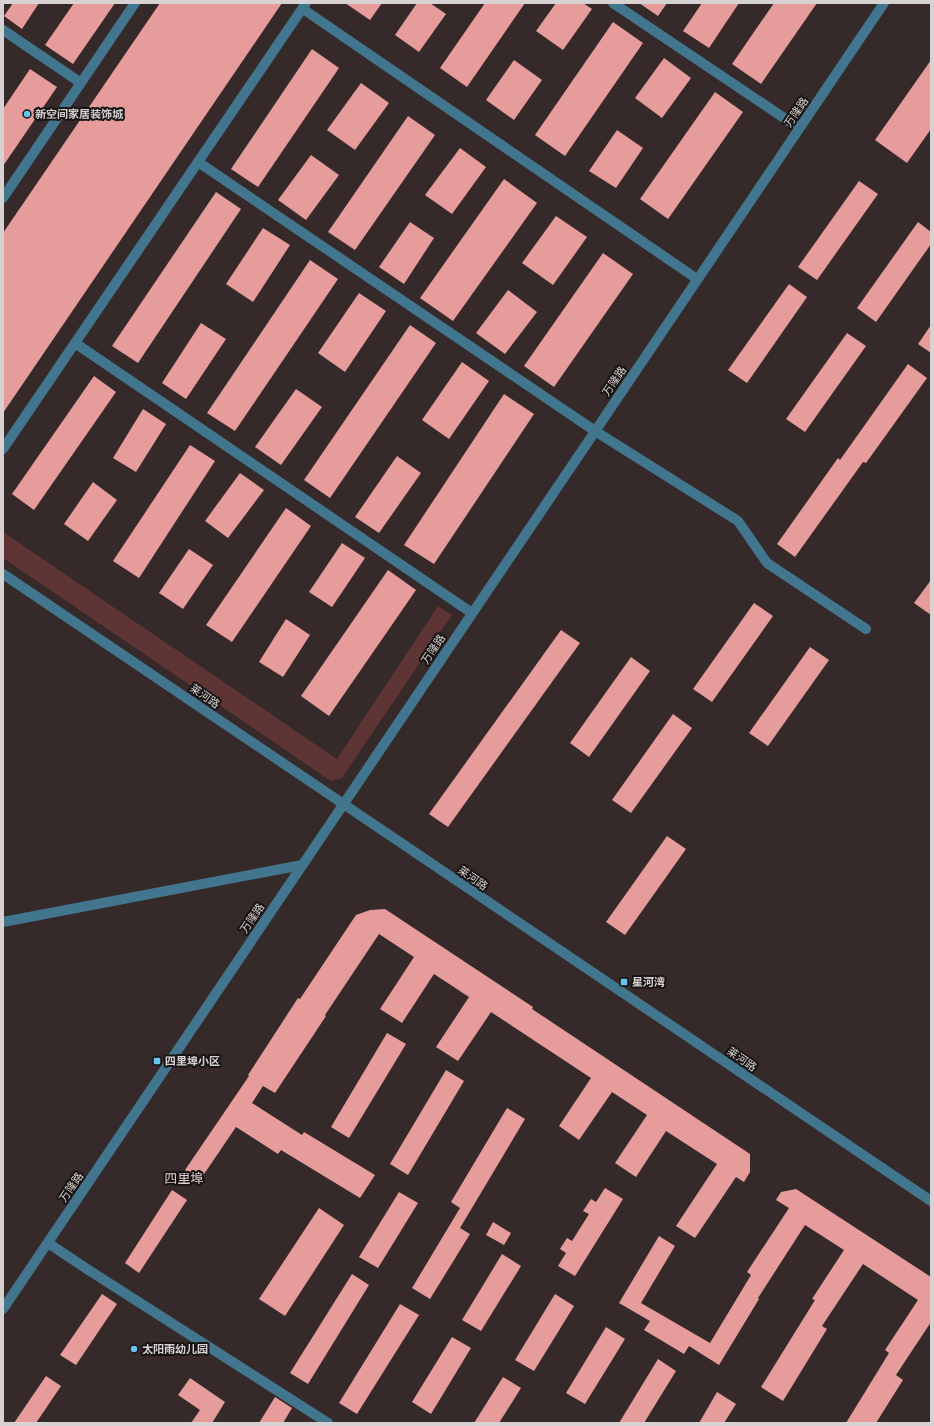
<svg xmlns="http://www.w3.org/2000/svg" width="934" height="1426" viewBox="0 0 934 1426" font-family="Manrope,'Noto Sans SC',sans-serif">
  <rect width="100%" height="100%" fill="#352a29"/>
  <path fill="#5e3434" d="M3,532L337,759L438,606L452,615L342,778L331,781L3,558Z"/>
  <g fill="#e79c9c">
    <path d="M13,3H39L22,29L4,16Z"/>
    <path d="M74,3H115L73,64L45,45Z"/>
    <path d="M160,3H282L3,413V233Z"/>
    <path d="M345,3H382L370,20Z"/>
    <path d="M417,3H430L446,14L419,52L395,35Z"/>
    <path d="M485,3H525L467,87L440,68Z"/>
    <path d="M556,3H583L592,9L563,50L536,31Z"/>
    <path d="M639,3H667L658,16Z"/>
    <path d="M702,3H739L709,48L683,31Z"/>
    <path d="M774,3H817L761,84L732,64Z"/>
    <path d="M613,22L643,43L565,156L535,135Z"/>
    <path d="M312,49L339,68L258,187L231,169Z"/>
    <path d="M664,58L691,78L662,118L635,98Z"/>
    <path d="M514,60L542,80L514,120L486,100Z"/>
    <path d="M931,60V129L907,163L875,140Z"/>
    <path d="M30,69L57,87L3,166V109Z"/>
    <path d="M361,83L389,103L355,150L327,130Z"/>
    <path d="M715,92L743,112L668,219L640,199Z"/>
    <path d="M408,116L435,135L355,250L328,232Z"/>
    <path d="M617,130L643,148L616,188L589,171Z"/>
    <path d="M460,148L486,167L452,214L425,195Z"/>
    <path d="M311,155L339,175L306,220L278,200Z"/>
    <path d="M504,179L537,203L453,321L420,298Z"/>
    <path d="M859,181L878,194L817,280L798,267Z"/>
    <path d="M216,192L241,209L138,363L112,346Z"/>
    <path d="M556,216L587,237L553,285L522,263Z"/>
    <path d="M410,222L434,238L404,284L379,267Z"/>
    <path d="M918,222L931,232V244L876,322L857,308Z"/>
    <path d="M263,228L290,245L253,302L226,284Z"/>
    <path d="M603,253L633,274L554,387L524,366Z"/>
    <path d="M310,260L338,279L235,431L207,413Z"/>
    <path d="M789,284L807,297L747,383L728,370Z"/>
    <path d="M508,290L537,312L505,354L476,333Z"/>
    <path d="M359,293L386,311L345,372L318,353Z"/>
    <path d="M201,323L226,339L186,399L162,383Z"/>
    <path d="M410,325L436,343L330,498L304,480Z"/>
    <path d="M931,325V353L918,344Z"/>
    <path d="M847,333L866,346L805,432L786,419Z"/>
    <path d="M462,362L489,381L449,439L422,420Z"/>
    <path d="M908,364L927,378L866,463L863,462L795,557L777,544L838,458L840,460Z"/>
    <path d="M94,376L116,392L34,510L12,494Z"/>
    <path d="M296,389L322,407L281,465L255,447Z"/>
    <path d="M504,394L534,414L434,564L404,545Z"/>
    <path d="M143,409L166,424L136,472L113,458Z"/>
    <path d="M190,445L215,461L139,578L113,561Z"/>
    <path d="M397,456L421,473L379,533L355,517Z"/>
    <path d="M240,473L264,490L228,538L205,521Z"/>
    <path d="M93,482L117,500L88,541L64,524Z"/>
    <path d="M286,508L311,526L232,642L206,625Z"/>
    <path d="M342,543L365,558L332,607L309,592Z"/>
    <path d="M189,549L213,565L183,609L159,593Z"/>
    <path d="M388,570L416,590L329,716L301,696Z"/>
    <path d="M931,580V615L914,603Z"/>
    <path d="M754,603L773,616L712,702L693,689Z"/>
    <path d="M286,619L310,635L283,677L259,662Z"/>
    <path d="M561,630L580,643L448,827L429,814Z"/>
    <path d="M810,647L829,660L768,746L749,733Z"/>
    <path d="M631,657L650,671L589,757L570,743Z"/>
    <path d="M673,714L692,728L631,813L612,800Z"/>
    <path d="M667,836L686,849L625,935L606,922Z"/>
    <path d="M385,909L533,1007L532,1009L750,1154V1172L744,1182L736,1177L695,1238L676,1226L717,1164L666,1131L636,1177L615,1163L647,1115L612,1092L579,1140L559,1126L591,1078L491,1012L458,1061L436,1047L469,997L434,974L402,1023L380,1009L414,957L379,934L325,1015L326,1016L275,1093L263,1086L252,1103L302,1135L304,1132L375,1175L360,1198L281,1150L278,1154L236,1127L200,1180L185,1170L249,1076L248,1075L298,998L300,999L356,915L370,910Z"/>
    <path d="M387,1033L406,1044L349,1138L331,1127Z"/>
    <path d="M446,1070L464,1081L408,1175L390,1164Z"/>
    <path d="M507,1108L525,1119L460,1228L470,1234L430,1299L412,1288L460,1208L451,1202Z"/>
    <path d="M605,1188L623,1199L575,1276L558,1266L566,1253L560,1249L567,1238L572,1241L589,1214L583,1211L591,1199L596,1202Z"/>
    <path d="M796,1189L931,1277V1322L896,1375L903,1380L876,1423H846L889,1353L885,1350L918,1300L863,1264L822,1326L827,1329L783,1401L761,1387L815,1300L812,1299L844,1250L805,1225L758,1298L759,1299L719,1365L689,1346L684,1354L644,1330L650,1321L619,1303L659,1236L675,1246L641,1303L710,1343L751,1275L747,1272L789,1208L776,1200L781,1192Z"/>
    <path d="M172,1190L187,1200L139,1273L125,1263Z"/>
    <path d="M399,1192L418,1203L378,1268L359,1257Z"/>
    <path d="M319,1208L344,1225L285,1316L259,1299Z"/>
    <path d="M493,1222L511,1233L504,1245L486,1235Z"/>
    <path d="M502,1254L521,1266L481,1331L462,1320Z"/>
    <path d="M352,1274L369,1285L308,1384L290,1373Z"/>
    <path d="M102,1294L117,1304L76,1365L60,1355Z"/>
    <path d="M555,1294L574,1306L534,1371L515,1360Z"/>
    <path d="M400,1304L419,1315L357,1414L339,1403Z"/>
    <path d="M606,1327L625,1339L585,1404L566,1393Z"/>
    <path d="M452,1337L471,1348L431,1414L412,1402Z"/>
    <path d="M658,1359L676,1371L644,1423H619Z"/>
    <path d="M46,1376L61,1386L36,1423H14Z"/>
    <path d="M503,1377L521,1388L499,1423H474Z"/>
    <path d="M190,1378L225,1402L212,1423H191L200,1410L178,1395Z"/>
    <path d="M717,1392L736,1404L724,1423H699Z"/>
    <path d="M275,1397L292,1408L283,1423H259Z"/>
  </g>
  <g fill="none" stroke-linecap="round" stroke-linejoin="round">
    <g stroke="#41768e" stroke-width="10">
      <path d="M613,3L799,128"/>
      <path d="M303,9L697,279"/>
      <path d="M3,30L81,83"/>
      <path d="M198,162L595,431L738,521L767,563L866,629"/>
      <path d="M3,198L135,3"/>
      <path d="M75,343L472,613"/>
      <path d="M3,449L306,3"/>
      <path d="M3,574L931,1201"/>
      <path d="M3,922L302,865"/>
      <path d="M48,1243L87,1269L328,1423"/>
      <path d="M3,1309L884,3"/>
    </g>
  </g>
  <g fill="#64c5ee" stroke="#191414" stroke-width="1.5">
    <circle cx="27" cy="114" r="4"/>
    <rect x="620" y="978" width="8" height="8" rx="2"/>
    <rect x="153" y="1057" width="8" height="8" rx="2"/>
    <circle cx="134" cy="1349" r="4"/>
  </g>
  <g text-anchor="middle" stroke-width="4" stroke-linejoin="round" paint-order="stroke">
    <g font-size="11" fill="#d8d1d1" stroke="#191414">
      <text transform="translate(796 112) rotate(-56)" y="4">万隆路</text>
      <text transform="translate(614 381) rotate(-56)" y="4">万隆路</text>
      <text transform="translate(433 649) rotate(-56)" y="4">万隆路</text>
      <text transform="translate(205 696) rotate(34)" y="4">莱河路</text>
      <text transform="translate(473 878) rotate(34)" y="4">莱河路</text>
      <text transform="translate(252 918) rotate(-56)" y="4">万隆路</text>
      <text transform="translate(742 1059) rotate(34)" y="4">莱河路</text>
      <text transform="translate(71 1187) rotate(-56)" y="4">万隆路</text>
    </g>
    <g font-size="11" font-weight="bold" fill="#d8d1d1" stroke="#191414" text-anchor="start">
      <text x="35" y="118">新空间家居装饰城</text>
      <text x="632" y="986">星河湾</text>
      <text x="165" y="1065">四里埠小区</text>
      <text x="142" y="1353">太阳雨幼儿园</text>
    </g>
    <g font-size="13" fill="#decfcf" stroke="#191414">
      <text x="184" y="1183">四里埠</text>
    </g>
  </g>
  <rect width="934" height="1426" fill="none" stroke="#d8d1d1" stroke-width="8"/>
</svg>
